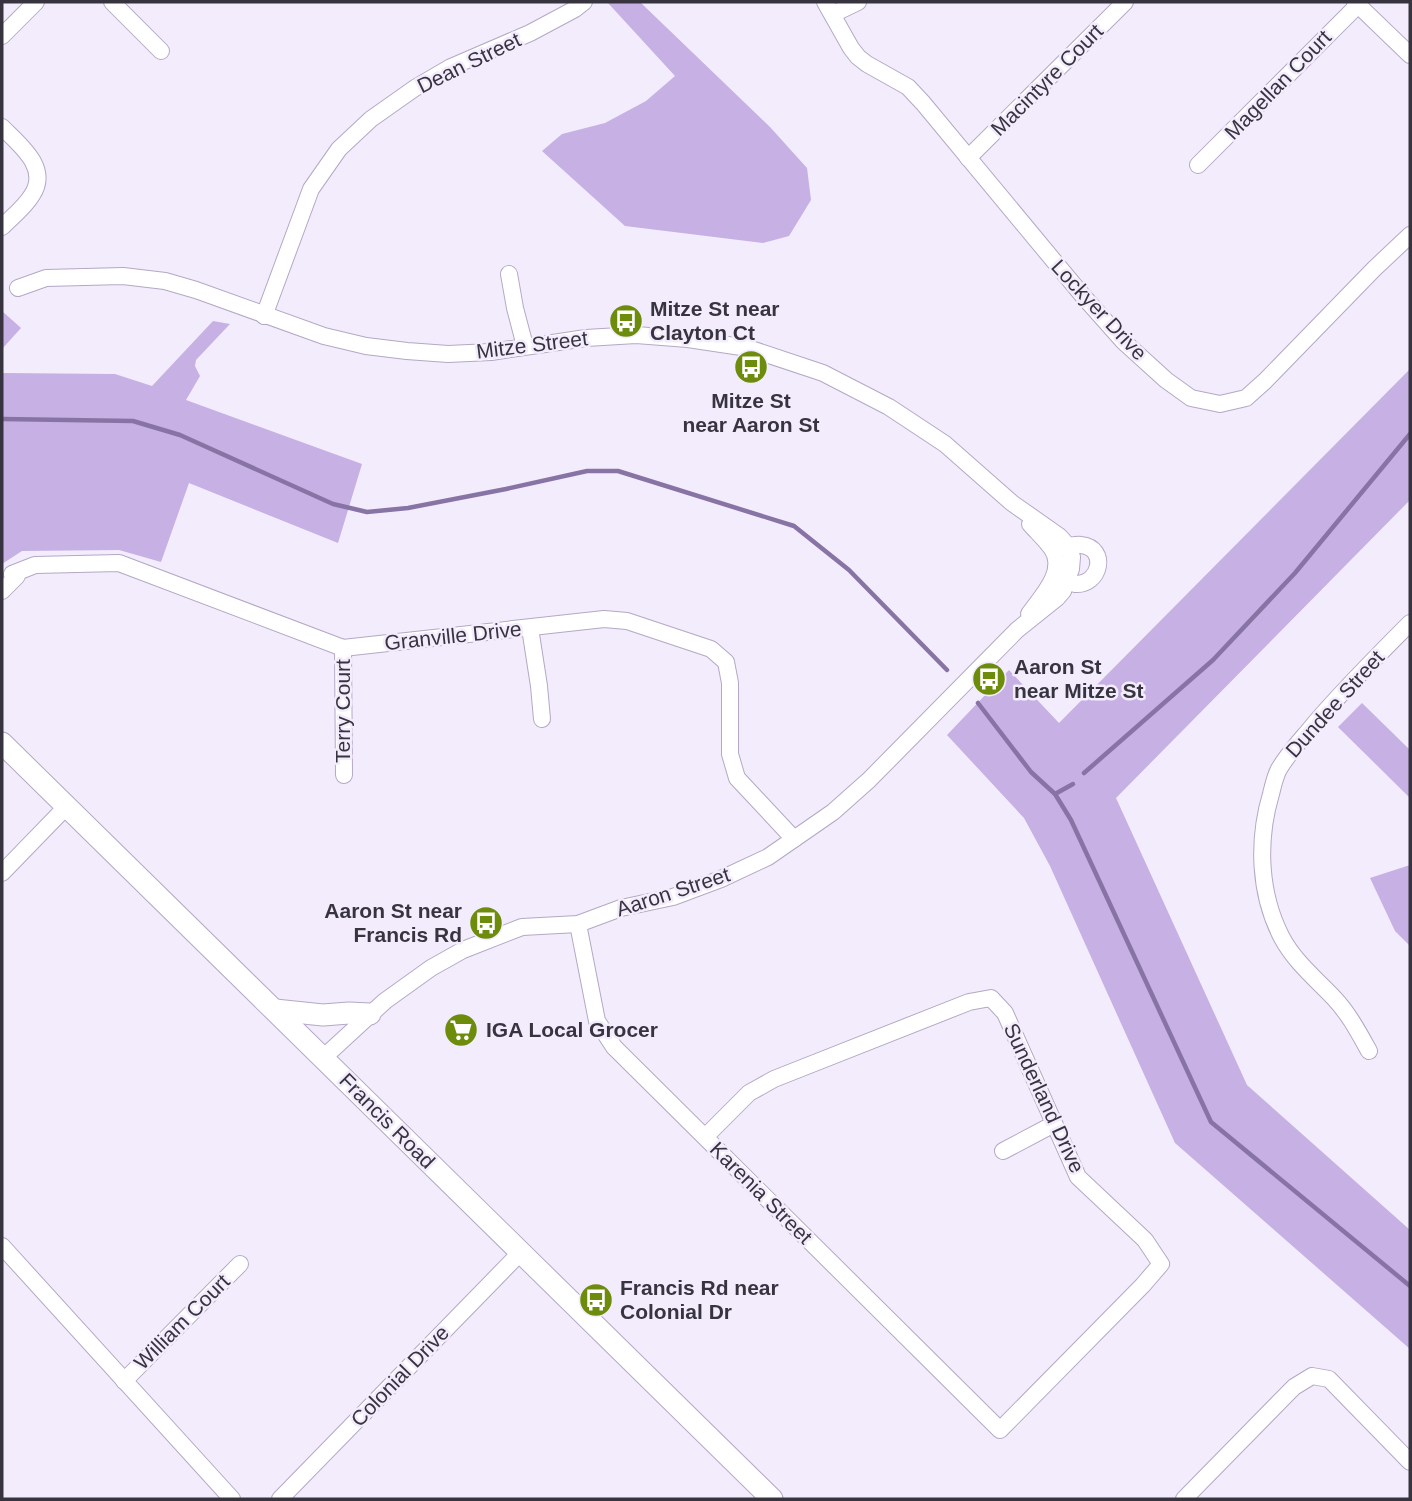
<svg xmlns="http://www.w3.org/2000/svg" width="1412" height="1501" viewBox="0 0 1412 1501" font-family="Helvetica,sans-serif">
  <rect width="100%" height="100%" fill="#f3ecfd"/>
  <g fill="#c6b0e4">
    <path d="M610,2H640L770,127L807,168L811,200L789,236L763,243L625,226L542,151L562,134L605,123L646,101L675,76L608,3Z"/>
    <path d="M2,311L21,328L2,349Z"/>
    <path d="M213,321L230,324L196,360L195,366L200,376L186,400L362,464L338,543L189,483L161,562L119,550L22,551L2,564V373L115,374L152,386Z"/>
    <path d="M1410,369V500L1116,798L1247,1085L1410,1230V1349L1175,1143L1050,866L1024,818L947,735L1009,670L1059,723Z"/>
    <path d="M1362,703L1410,750V798L1338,727Z"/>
    <path d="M1410,865V946L1395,931L1370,878Z"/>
  </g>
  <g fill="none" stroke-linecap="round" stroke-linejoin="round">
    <g stroke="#8874a4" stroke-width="4.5">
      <path d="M2,419L133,421L180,435L333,504L367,512L408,508L506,489L587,471H618L794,526L849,570L947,670"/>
      <path d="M978,703L1031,772L1055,794L1071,820L1211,1122L1410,1286"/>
      <path d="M1084,773L1213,660L1295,573L1410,434"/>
      <path d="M1055,794L1073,784"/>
    </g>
    <g stroke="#b4a8c4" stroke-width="18">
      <g id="minor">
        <path d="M112,2L161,51"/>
        <path d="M825,2L851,48L858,57L867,64L908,87L923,103L1083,296L1123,341L1166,380L1191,398L1220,404L1246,398L1265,381L1374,269L1410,235"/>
        <path d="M1355,2L1410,55"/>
        <path d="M833,14L858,2"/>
        <path d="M2,36L36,2"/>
        <path d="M2,127C20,145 50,168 32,195C25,207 12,217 2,227"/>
        <path d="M968,158L1125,2"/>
        <path d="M1198,165L1358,5"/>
        <path d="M509,274L515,308L525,346"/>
        <path d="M18,288L46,278L123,276L165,281L196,290L324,336L366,346L407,351L448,354L491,352L586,338L636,335L688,339L748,348L823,373L889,407L945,444L1012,503L1059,536L1069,547L1072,557L1071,569L1063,591L1057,598L1017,630L869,780L833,812L768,857L721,879L673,897L621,908L578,924L522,927L463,950L431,968L385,1001L323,1058"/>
        <path d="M264,316L311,189L339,149L371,119L415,88L451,67L530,33L575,9L584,2"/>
        <path d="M1059,549C1066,547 1074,544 1081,545C1109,548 1100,586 1075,584C1070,583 1064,580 1060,577"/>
        <path d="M2,591L17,576L12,574L35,565L119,563L343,648L604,619L627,621L711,649L726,662L730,683V754L737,778L794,839"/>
        <path d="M1029,614C1041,597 1067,571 1052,549C1046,540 1037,532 1030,524"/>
        <path d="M530,628L539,686L542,719"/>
        <path d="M343,648L344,775"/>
        <path d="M2,873L66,807"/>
        <path d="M578,924L597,1021L614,1047L1000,1430L1143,1285L1161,1264L1145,1240L1078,1177L1005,1013L991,998L969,1002L774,1079L749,1093L705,1137"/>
        <path d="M1369,1051C1359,1033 1349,1014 1334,998C1316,979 1295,962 1282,938C1259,894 1257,841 1271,794C1273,786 1275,776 1279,769C1289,752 1303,738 1315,723C1345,688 1378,655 1410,623"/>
        <path d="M1003,1151L1054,1124"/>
        <path d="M2,1246L232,1499"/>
        <path d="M124,1381L240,1264"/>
        <path d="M280,1499L521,1252"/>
        <path d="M1184,1499L1294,1387L1312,1376L1329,1379L1410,1462"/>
      </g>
    </g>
    <g stroke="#b4a8c4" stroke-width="23">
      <g id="secondary">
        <path d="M2,743L772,1499"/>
        <path d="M275,1010L323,1015L349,1013L370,1014"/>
      </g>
    </g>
    <use href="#minor" stroke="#fff" stroke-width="16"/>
    <use href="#secondary" stroke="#fff" stroke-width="21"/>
  </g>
  <defs>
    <g id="bus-disc" transform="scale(1.75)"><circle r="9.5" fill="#6d8c0c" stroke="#f3ecfd"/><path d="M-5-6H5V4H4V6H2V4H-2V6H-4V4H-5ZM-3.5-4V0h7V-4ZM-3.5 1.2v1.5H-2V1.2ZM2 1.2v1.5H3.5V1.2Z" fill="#fff"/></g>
    <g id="supermarket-disc" transform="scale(1.75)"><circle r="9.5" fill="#6d8c0c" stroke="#f3ecfd"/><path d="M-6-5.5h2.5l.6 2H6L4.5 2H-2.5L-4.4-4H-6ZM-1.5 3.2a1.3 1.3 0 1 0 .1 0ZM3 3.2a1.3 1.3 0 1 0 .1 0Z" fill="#fff"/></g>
  </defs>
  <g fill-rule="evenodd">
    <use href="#bus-disc" x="626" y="321"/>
    <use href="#bus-disc" x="751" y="367"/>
    <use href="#bus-disc" x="989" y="679"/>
    <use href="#bus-disc" x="486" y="923"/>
    <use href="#supermarket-disc" x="461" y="1030"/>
    <use href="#bus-disc" x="596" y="1300"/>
  </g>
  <g text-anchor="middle" stroke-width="5" stroke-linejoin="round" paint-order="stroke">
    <g font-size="21" fill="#38343f" stroke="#f3ecfd">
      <text transform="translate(469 63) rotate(-26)" y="7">Dean Street</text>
      <text transform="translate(1047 80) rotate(-45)" y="7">Macintyre Court</text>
      <text transform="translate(1278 85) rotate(-46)" y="7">Magellan Court</text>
      <text transform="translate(1099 310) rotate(47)" y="7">Lockyer Drive</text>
      <text transform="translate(532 345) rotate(-7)" y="7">Mitze Street</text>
      <text transform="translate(453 636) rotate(-6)" y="7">Granville Drive</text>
      <text transform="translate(1335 704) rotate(-48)" y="7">Dundee Street</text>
      <text transform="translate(343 711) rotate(-90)" y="7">Terry Court</text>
      <text transform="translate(673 892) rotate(-18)" y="7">Aaron Street</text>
      <text transform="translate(1044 1098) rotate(65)" y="7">Sunderland Drive</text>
      <text transform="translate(387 1121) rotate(45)" y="7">Francis Road</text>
      <text transform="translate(761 1193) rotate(45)" y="7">Karenia Street</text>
      <text transform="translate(182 1322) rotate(-45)" y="7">William Court</text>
      <text transform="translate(400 1376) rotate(-46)" y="7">Colonial Drive</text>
    </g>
    <g font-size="21" font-weight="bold" fill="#38343f" stroke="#f3ecfd" text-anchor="start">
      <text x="650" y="316">Mitze St near<tspan x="650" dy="24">Clayton Ct</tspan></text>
      <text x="751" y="408" text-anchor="middle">Mitze St<tspan x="751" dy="24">near Aaron St</tspan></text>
      <text x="1014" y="674">Aaron St<tspan x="1014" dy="24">near Mitze St</tspan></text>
      <text x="462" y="918" text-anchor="end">Aaron St near<tspan x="462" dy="24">Francis Rd</tspan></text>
      <text x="486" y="1037">IGA Local Grocer</text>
      <text x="620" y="1295">Francis Rd near<tspan x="620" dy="24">Colonial Dr</tspan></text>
    </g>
  </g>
  <rect width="1412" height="1501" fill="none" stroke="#38343f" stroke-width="7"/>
</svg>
